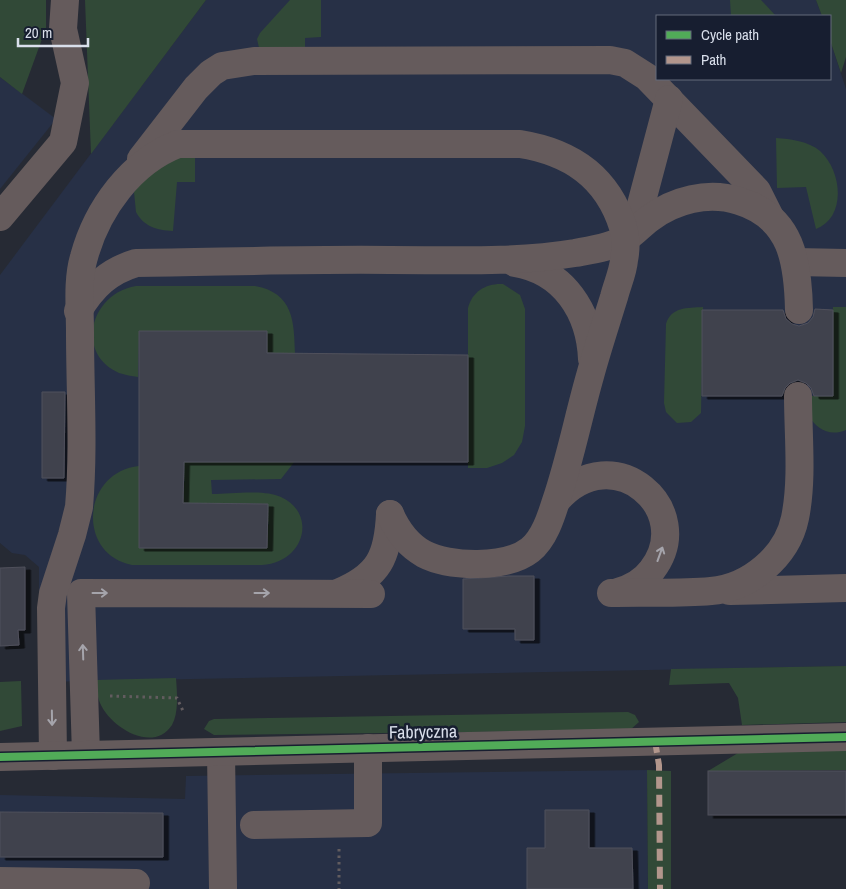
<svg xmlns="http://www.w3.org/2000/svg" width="846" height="889" viewBox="0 0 846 889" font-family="'Archivo Narrow',sans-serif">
  <defs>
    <filter id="shadow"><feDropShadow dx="5.5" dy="3" stdDeviation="0" flood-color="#0009"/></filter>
  </defs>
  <rect width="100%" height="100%" fill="#262a34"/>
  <g fill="#273046">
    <path d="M206,0H816L822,16H657V79H830V40L846,89V666L39,682V567L25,555L12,553L0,543V275Z"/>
    <path d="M0,77L56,119L0,189Z"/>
    <path d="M647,770L648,889H0V795L185,799L186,776Z"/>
  </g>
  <g fill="#314937">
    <path d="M0,0H46V28L22,94L0,77Z"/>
    <path d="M85,0H206L91,154Z"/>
    <path d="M290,0H321V37L305,38V52H260L257,39L260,33Z"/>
    <path d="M730,0H761L776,16H731Z"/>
    <path d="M816,0H846V57L841,73L830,40V16H822Z"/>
    <path d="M776,138C791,139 808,141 820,151C843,172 846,218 816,229L806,187L777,188Z"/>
    <path d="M195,152V182H177L173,231C157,230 144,227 136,212L134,192L156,163Z"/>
    <path d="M503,284L520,295L525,309V426L522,442L514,455L502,463L487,468H468V308C472,291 487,283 503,284Z"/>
    <path d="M136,286H255C294,293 294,322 295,354L267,353V331H139L138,377C132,376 125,375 119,373C74,353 91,293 136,286Z"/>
    <path d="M703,307L701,413L691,422L677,423L666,412L664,403L666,324C671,307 687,308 703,307Z"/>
    <path d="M833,307H846V430C829,437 817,429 808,415L809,396H833Z"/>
    <path d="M295,461L281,479L211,480L212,494C231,494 264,489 281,497C318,514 304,563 262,565H132C76,554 82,472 139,466V548H266L267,504L183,503L184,462Z"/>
    <path d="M846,666V722L742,725L738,698L729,683L669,685L671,669Z"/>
    <path d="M176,678C177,692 179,713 172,725C153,754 110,727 100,703C97,696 97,687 95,680Z"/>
    <path d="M21,681L22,726L0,731V682Z"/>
    <path d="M628,712L635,715L639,722L630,730L214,735L204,729L209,721L214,719Z"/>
    <path d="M846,748V770L708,771L743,750Z"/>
    <path d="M647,770L671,771V889H648Z"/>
  </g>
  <g fill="#41424e" stroke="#4f505b" filter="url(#shadow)">
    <path d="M815,309L833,310V396H814L811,388L806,383L798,380L790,383L785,388L782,396H702V310H783L786,319L792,324L799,326L808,323L813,317Z"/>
    <path d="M139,331H267V353L468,355V462H184L183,503L268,504L267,548H139Z"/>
    <path d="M42,392H65L64,478H42Z"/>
    <path d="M25,567V630H18L19,645L0,646V568Z"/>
    <path d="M509,576H534V640H515V629H463V579Z"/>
    <rect x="708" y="771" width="138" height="44"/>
    <path d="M545,810H589V848H632L633,889H527V848H545Z"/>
    <path d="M0,812L163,813V857H0Z"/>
  </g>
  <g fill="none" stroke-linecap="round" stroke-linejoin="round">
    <g stroke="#625c5f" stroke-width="3" stroke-dasharray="2.5 4" stroke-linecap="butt">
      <path d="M110,696L177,698L183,711"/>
      <path d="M339,849V889"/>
    </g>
    <g stroke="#655b5c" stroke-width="28">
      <path d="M141,159L196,88L211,73L222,66L254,61L610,60L625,63L647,77L757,191L770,217"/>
      <path d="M0,217L63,142L75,83L63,29L65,0"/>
      <path d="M634,231L669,99"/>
      <path d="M796,262L846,263"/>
      <path d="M515,263C564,271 590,312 592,359"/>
      <path d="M78,311C93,286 109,271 136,263C221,262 306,259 390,260C452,260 514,263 575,253C591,250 613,247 626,238C634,233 641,225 649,219C674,200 708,191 739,201C792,217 798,262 799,310"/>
      <path d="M557,500C613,436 698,510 652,570C644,581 632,588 618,592"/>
      <path d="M730,591L846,588"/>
      <path d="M338,593C379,576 388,557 390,514"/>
      <path d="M611,593C644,592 678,594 711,591C749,588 787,557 795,518C803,479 798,435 798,396"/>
      <path d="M221,753L223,888"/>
      <path d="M86,755L81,593L371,594"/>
      <path d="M53,756L51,608L53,593L72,535L79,507C84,449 80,390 80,332C80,308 77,280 84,257C97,209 131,162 178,144H520C570,152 607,176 623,227C626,237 626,250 624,260C623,272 617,285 614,297C606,323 597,350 590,376C578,418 570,460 556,501C551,517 544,539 530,550C506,569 449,567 424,554C408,545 397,530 390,514"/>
      <path d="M0,757L846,737"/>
      <path d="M254,825L368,823V748"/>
      <path d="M0,881L136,883"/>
    </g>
    <path stroke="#b2968c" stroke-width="6" stroke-dasharray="12 6" stroke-linecap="butt" d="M655,741L659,765L660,889"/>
    <g stroke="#171e30" stroke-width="11">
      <path id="cycleway" d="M0,757L846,737"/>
    </g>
    <use href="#cycleway" stroke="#51ab58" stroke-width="8"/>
  </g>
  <defs><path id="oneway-shaft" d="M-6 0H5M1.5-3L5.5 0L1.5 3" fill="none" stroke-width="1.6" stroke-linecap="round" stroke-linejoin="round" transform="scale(1.25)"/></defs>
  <g stroke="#a5a4ab">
    <use href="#oneway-shaft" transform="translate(660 554) rotate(-70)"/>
    <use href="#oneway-shaft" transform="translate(100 593)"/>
    <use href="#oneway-shaft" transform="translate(262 593)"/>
    <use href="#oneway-shaft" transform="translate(83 652) rotate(-92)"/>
    <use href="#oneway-shaft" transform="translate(52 718) rotate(89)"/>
  </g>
  <g text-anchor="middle" stroke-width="5" stroke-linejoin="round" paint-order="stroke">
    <g font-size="18" fill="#d9dfeb" stroke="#171e30">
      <text transform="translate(423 732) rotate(-1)" y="6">Fabryczna</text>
    </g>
  </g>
  <rect x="656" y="15" width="175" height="65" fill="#171e30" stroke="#656b7b"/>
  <rect x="666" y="31" width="25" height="8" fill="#51ab58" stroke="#656b7b"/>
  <text x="701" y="40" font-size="15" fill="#d9dfeb">Cycle path</text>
  <rect x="666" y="56" width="25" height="8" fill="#b2968c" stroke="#656b7b"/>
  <text x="701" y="65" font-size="15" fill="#d9dfeb">Path</text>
  <path d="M18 38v8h70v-8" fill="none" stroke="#d9dfeb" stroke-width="2.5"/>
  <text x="25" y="38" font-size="15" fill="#d9dfeb" stroke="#171e30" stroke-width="4" paint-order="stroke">20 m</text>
</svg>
